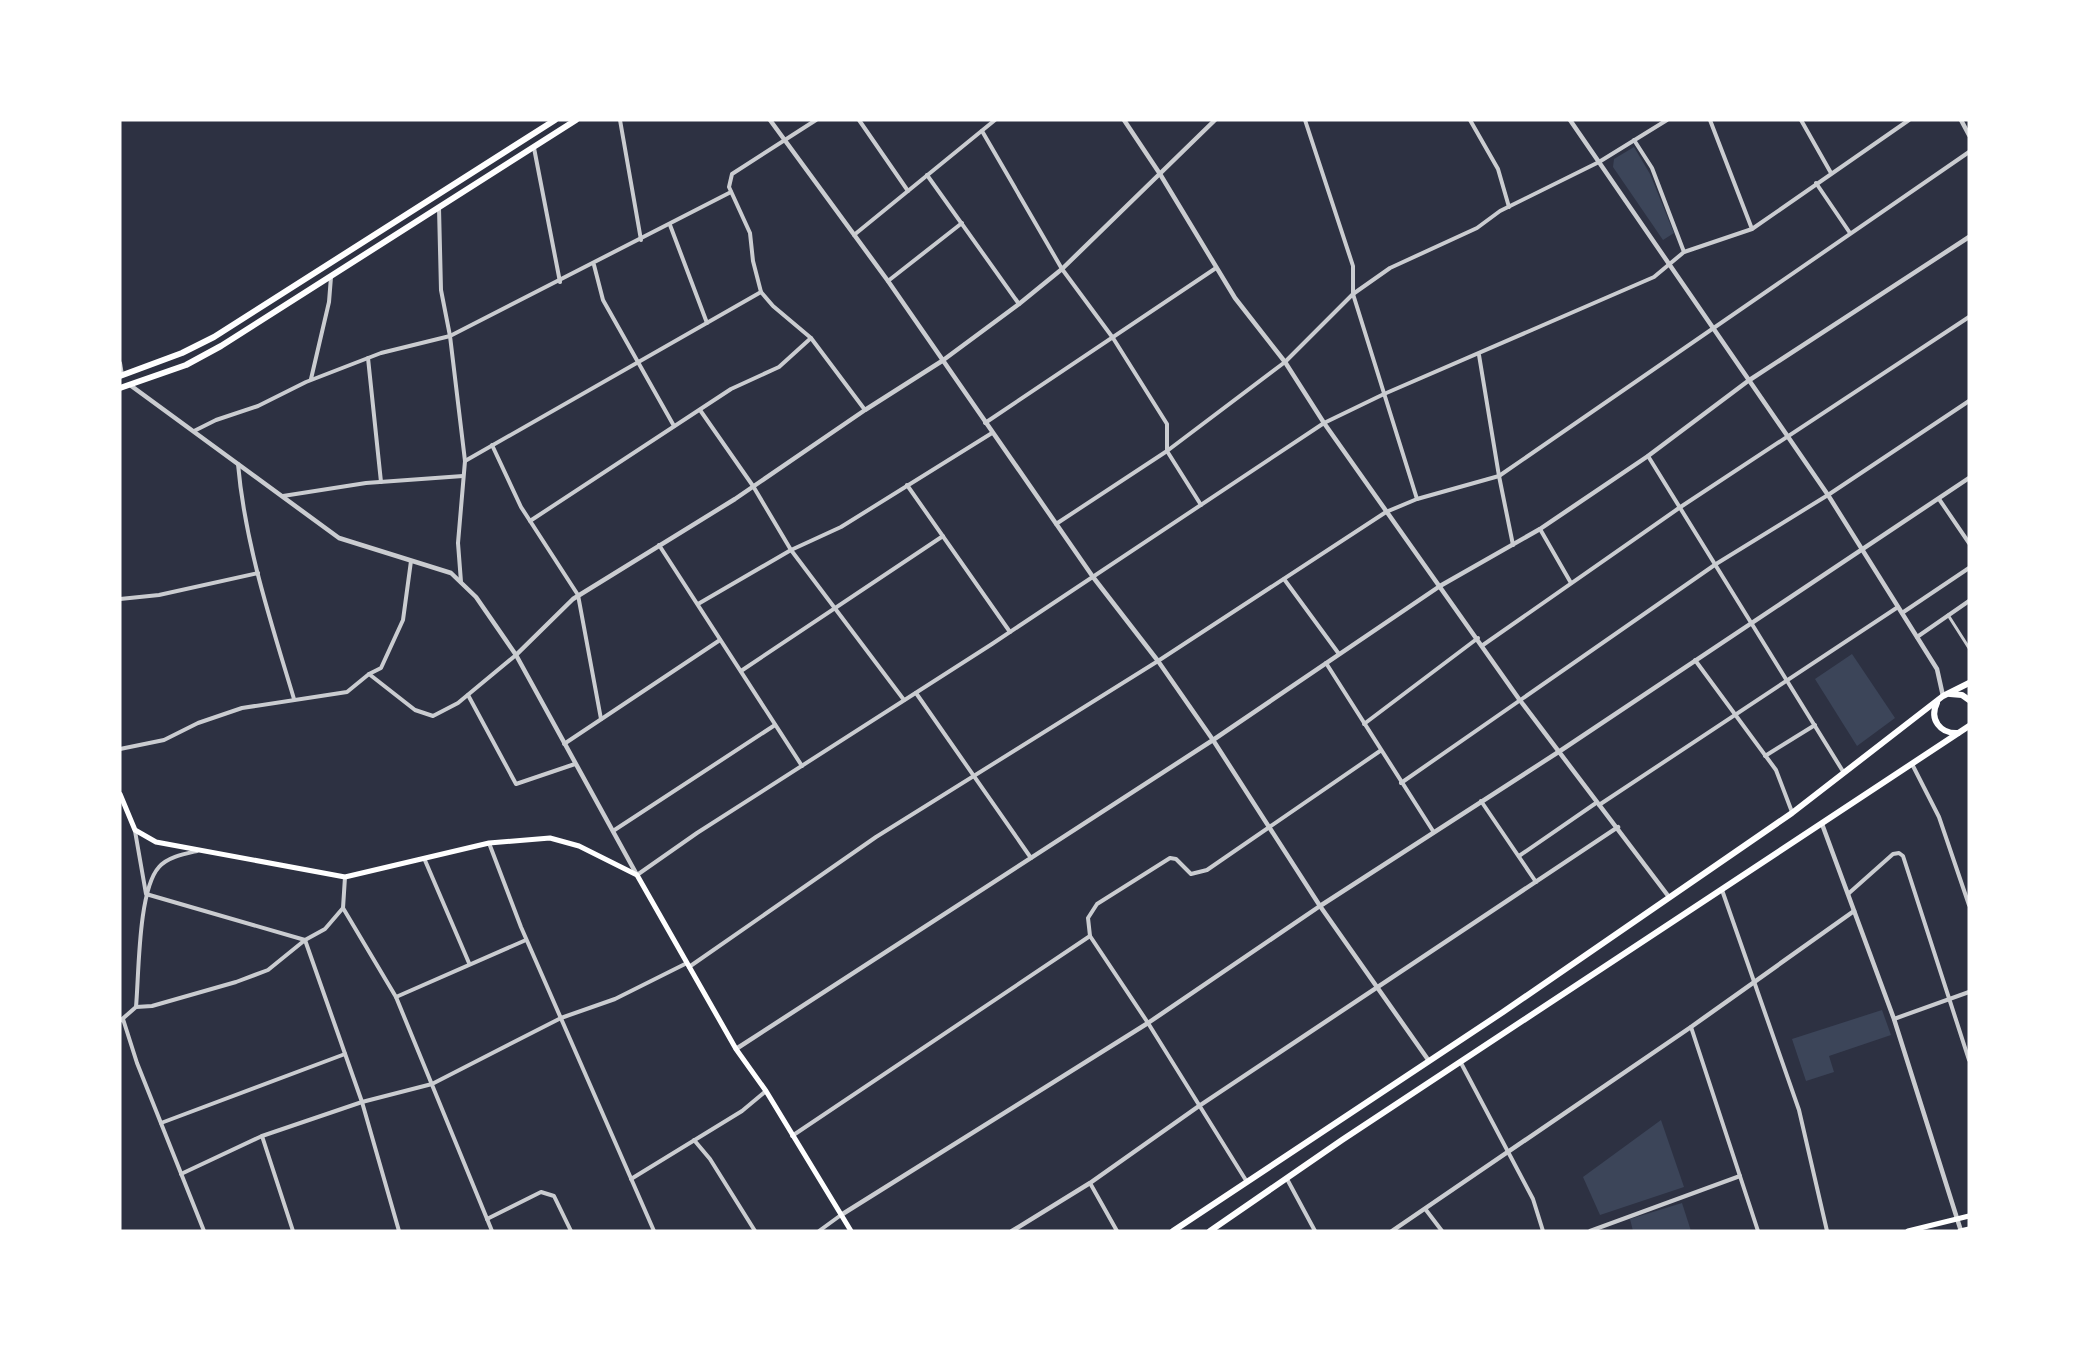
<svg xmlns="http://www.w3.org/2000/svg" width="2089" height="1351" viewBox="0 0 2089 1351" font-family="'Noto Serif',serif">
  <rect width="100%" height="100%" fill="#2d3142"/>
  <g fill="#3c4559">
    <path d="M1634,147L1650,174L1674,233L1663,240L1613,167L1614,159Z"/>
    <path d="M1852,654L1895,718L1857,746L1815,679Z"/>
    <path d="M1882,1010L1891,1035L1829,1056L1834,1072L1806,1081L1792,1039Z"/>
    <path d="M1661,1120L1684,1187L1600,1215L1583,1177Z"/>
    <path d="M1682,1203L1691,1231H1633L1630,1219Z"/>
  </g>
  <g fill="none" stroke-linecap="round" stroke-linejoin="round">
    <path stroke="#caccd0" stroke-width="3" d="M1948,615L1969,648"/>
    <g stroke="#caccd0" stroke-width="4">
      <path d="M620,120L641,240"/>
      <path d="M816,120L732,174L729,187L750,233L753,261L761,292L773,306L811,338L865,410"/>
      <path d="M859,120L908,191"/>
      <path d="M1305,120L1353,266V294L1417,499"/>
      <path d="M1470,120L1498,169L1509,207"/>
      <path d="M1710,120L1752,229"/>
      <path d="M1801,120L1831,173"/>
      <path d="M982,131L1062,269L1113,338L1167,424V451L1201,505"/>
      <path d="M1634,140L1652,168L1684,252"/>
      <path d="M534,148L560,282"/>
      <path d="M927,175L1019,304"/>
      <path d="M1816,183L1850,233"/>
      <path d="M439,208L441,290L450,336L465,461L458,543L461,582"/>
      <path d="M670,225L707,323"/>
      <path d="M854,235L995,120"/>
      <path d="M594,265L603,300L674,426"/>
      <path d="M888,281L962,223"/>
      <path d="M1479,355L1499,476L1513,545"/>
      <path d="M368,358L381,482"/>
      <path d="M120,363L122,375"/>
      <path d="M311,379L329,302L331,277"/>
      <path d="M700,410L753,486L791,550L904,700"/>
      <path d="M985,423L1216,268"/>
      <path d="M194,431L216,420L258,406L306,382L381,353L450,336L731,192"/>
      <path d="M492,445L521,507L578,595L601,719"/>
      <path d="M1648,456L1844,773"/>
      <path d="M465,461L761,292"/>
      <path d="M238,464C245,544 271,622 294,699"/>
      <path d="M907,485L1010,632"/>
      <path d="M283,496L366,483L463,476"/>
      <path d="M1939,499L1969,543"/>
      <path d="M530,521L731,389L779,367L811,338"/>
      <path d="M1056,524L1167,451L1285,362L1353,294L1390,268L1477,228L1500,211L1599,162L1667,120"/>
      <path d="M1540,529L1571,583"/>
      <path d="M659,545L802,766"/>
      <path d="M1284,579L1339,654"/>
      <path d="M120,599L159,595L258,573"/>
      <path d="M698,604L791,550L841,527L992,433"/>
      <path d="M1902,613L1969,568"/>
      <path d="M1917,637L1969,601"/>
      <path d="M1483,645L1679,508L1969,317"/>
      <path d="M1695,660L1776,770L1792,812"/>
      <path d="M1326,663L1433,831"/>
      <path d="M741,671L943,536"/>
      <path d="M369,674L415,710L433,716L458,703L516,655"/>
      <path d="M916,693L1031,858"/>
      <path d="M468,695L516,784L575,764"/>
      <path d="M1364,724L1478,638"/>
      <path d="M564,744L720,640"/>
      <path d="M120,749L164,740L198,723L242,708L347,692L369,674L381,668L403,620L411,561"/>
      <path d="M1765,756L1815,725"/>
      <path d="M1912,764L1939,817L1969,905"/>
      <path d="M1401,783L1716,564L1828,495L1969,401"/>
      <path d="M1481,801L1536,882"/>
      <path d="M1599,805L1898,607"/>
      <path d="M135,831L146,894L305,940L362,1102L399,1231"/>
      <path d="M613,831L775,725"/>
      <path d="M489,843L521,927L654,1231"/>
      <path d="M1519,856L1596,803"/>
      <path d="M424,858L469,963"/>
      <path d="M637,875L697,833L992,644L1324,423L1384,394L1654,277L1684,252L1752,229L1909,120"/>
      <path d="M345,877L343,908L396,997L492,1231"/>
      <path d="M1722,890L1799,1110L1827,1231"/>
      <path d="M1848,894L1893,854L1899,853L1903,856L1969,1060"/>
      <path d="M1090,936L1148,1023L1247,1182"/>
      <path d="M689,967L876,837L1158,661L1386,512L1417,499L1499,476L1969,152"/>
      <path d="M396,997L526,940"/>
      <path d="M136,1007L152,1006L236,982L268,970L305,940L325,929L343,908"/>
      <path d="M123,1019L137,1063L204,1231"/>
      <path d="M1894,1019L1969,992"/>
      <path d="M120,1021L136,1007C139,975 138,890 159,867C168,857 184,854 197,851"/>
      <path d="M1691,1027L1758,1231"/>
      <path d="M1461,1063L1533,1199L1543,1231"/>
      <path d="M161,1123L345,1054"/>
      <path d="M262,1136L293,1231"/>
      <path d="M792,1136L1090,936L1088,918L1097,904L1170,858L1176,859L1191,874L1207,870L1380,751"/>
      <path d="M694,1140L710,1159L755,1231"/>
      <path d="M181,1174L262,1136L362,1102L432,1084L561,1018L615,999L687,963"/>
      <path d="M631,1179L742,1111L766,1091"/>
      <path d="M1287,1179L1315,1231"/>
      <path d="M1090,1183L1117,1231"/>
      <path d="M1426,1210L1442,1231"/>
      <path d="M487,1219L541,1192L554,1196L571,1231"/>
      <path d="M819,1231L841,1215"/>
      <path d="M1590,1231L1740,1176"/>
    </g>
    <g stroke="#caccd0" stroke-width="4.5">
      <path d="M770,120L888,281L1093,577L1158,661L1213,740L1320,906L1429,1061"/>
      <path d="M1124,120L1160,174L1235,298L1285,362L1324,423L1519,699L1669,897"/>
      <path d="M1570,120L1828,495L1937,669L1943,696"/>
      <path d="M1961,120L1969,135"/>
      <path d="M130,385L339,538L451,573L476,597L516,655L637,875"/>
      <path d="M516,655L573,599L735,499L865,410L942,361L1019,304L1062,269L1215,120"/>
      <path d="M1822,824L1894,1019L1961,1231"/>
      <path d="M736,1049L1213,740L1440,586L1540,529L1648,456L1748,381L1969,237"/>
      <path d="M841,1215L1148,1023L1320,906L1560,751L1969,478"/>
      <path d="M1012,1231L1090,1183L1199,1106L1618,827"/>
      <path d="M1392,1231L1691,1027L1854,911"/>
    </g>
    <g stroke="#fff" stroke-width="5">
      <path d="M120,794L135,830L156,842L345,877L489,843L550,838L579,846L637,875L736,1049L766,1091L851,1231"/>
      <path d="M1908,1231L1969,1216"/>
      <path d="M1960,1231L1969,1229"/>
    </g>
    <g stroke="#fff" stroke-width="6">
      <path d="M120,376L182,353L214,337L555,120"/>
      <path d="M120,388L186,365L221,346L576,120"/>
    </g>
    <g stroke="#fff" stroke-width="6">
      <path d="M1950,694L1962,695L1969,700"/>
      <path d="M1937,703C1929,719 1940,734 1958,733"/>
      <path d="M1173,1231L1503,1012L1792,813L1943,696L1969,683"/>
      <path d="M1210,1231L1342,1140L1969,726"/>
    </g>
  </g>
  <rect width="2089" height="1351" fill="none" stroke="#ffffff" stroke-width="243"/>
</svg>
